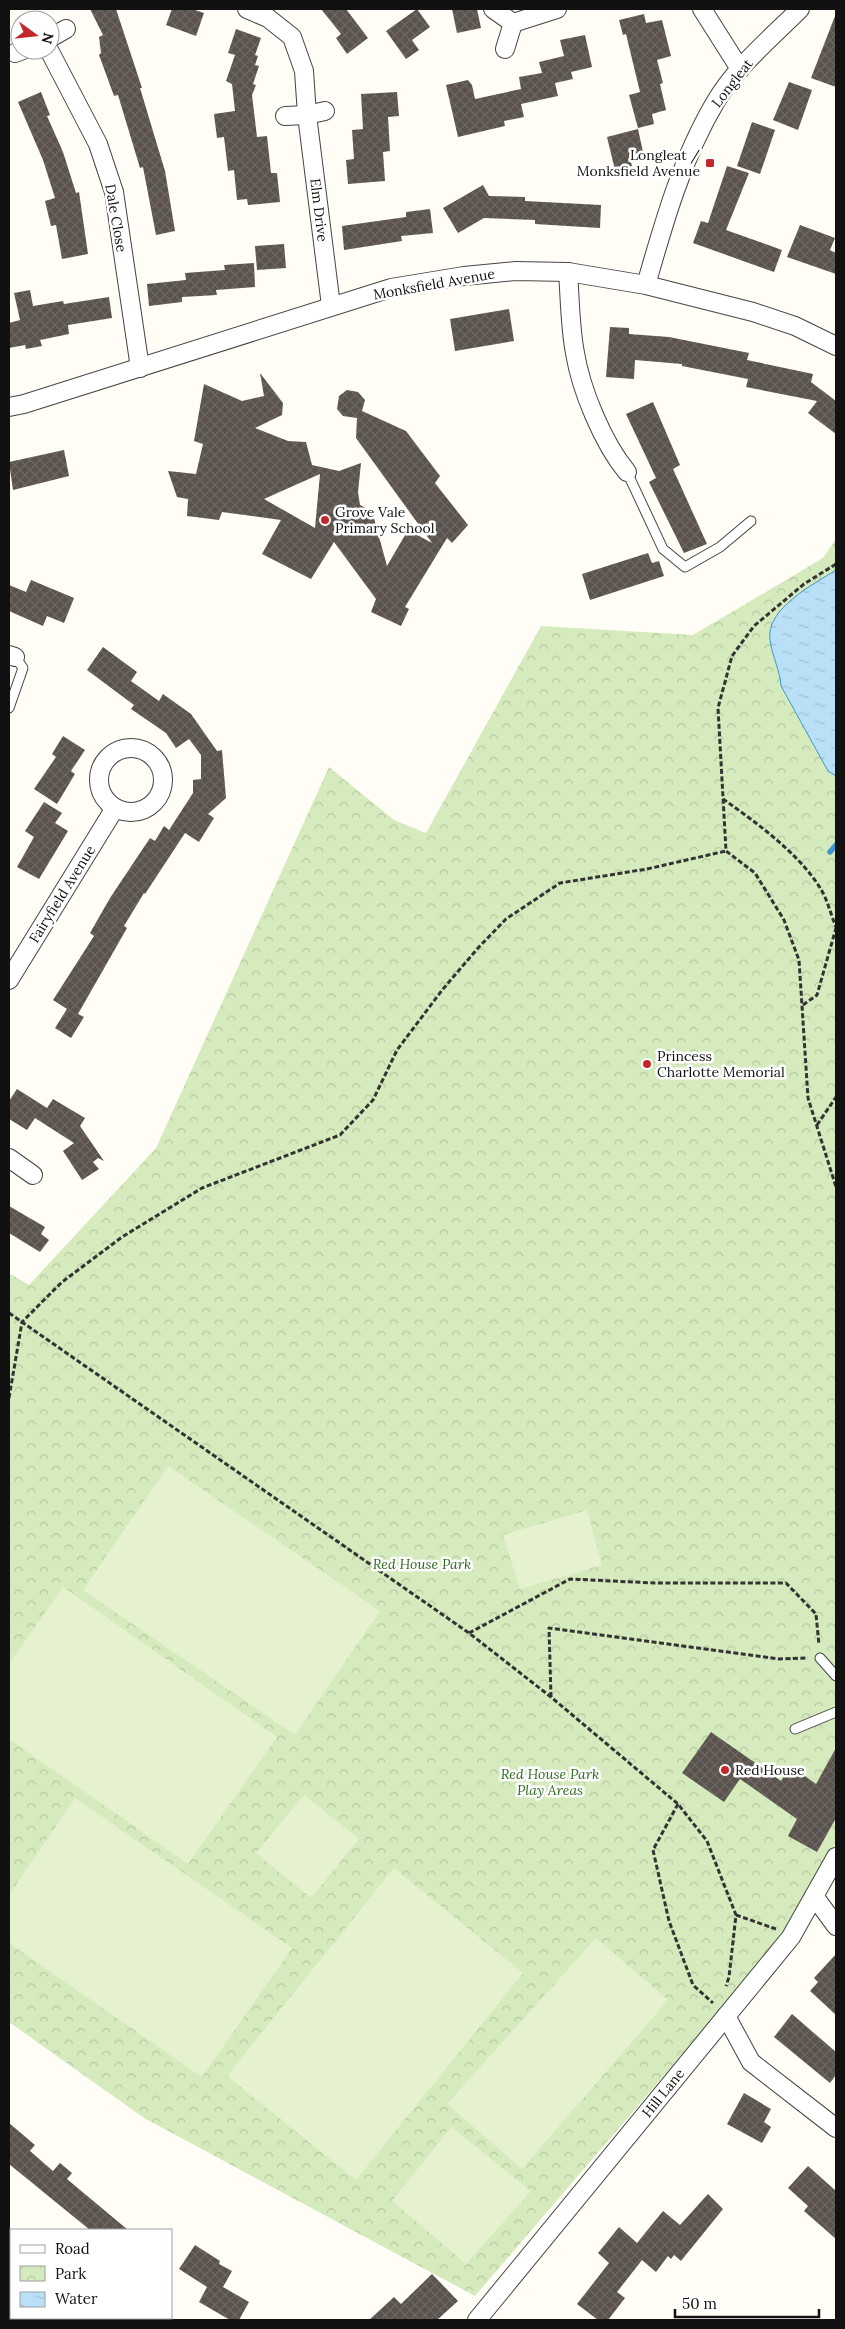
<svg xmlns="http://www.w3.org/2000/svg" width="845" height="2329" viewBox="0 0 845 2329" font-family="Lora,serif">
  <defs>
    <pattern id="park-crowns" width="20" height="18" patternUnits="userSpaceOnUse" patternTransform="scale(1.25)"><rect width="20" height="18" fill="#d5ebbd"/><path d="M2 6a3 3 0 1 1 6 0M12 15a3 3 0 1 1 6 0" fill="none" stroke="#b6c8a1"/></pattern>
    <pattern id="water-ripples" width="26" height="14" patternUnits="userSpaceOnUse" patternTransform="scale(1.25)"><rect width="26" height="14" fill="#b9e0f7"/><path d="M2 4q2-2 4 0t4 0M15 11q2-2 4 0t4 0" fill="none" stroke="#9ebfd3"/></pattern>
    <pattern id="building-cross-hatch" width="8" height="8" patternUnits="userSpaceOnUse" patternTransform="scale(1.25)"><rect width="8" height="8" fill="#5a524d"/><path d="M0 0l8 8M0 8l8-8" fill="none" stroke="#6d6662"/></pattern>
  </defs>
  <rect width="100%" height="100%" fill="#fffdf5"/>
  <path fill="url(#park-crowns)" d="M836,539V1842L787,1932L475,2296L144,2118L9,2022V1273L29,1285L156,1148L329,767L394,820L426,833L541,626L693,635L823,558Z"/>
  <g fill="#e6f2cf">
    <path d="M168,1466L380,1611L295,1735L83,1590Z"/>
    <path d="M587,1510L602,1565L520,1589L503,1535Z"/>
    <path d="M63,1587L277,1737L188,1864L9,1739V1664Z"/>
    <path d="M304,1795L359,1839L311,1898L256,1853Z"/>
    <path d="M75,1798L292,1948L202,2077L9,1943V1895Z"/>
    <path d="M394,1868L523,1973L356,2180L227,2076Z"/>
    <path d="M596,1938L668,2000L522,2169L447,2104Z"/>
    <path d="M451,2127L531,2191L466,2264L392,2201Z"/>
  </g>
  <path fill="url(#water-ripples)" stroke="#3f96cf" d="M836,570V776L828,771L781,686C780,670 772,656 770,640C765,609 814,584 836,570Z"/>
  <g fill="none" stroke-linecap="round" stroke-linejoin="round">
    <path stroke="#3f96cf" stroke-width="5.5" d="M830,852L836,845"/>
  </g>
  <g fill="url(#building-cross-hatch)" fill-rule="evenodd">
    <path d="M90,9H116L142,88H140L165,171L175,231L156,235L143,167L140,168L118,95L114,96L99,55L101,53L99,37L103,35Z"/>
    <path d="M172,9H192L204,13L196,36L166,25Z"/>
    <path d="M321,9H346L368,38L347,54L336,38L341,34Z"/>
    <path d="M417,9L430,27L412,40L419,50L406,59L386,31Z"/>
    <path d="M452,9H477L481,28L457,33Z"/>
    <path d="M644,14L646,23L662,20L671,56L657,60L663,83L660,84L666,110L652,114L654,124L638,128L629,95L640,92L626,34L623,35L619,20Z"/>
    <path d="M835,16L836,17V87L811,78Z"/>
    <path d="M236,29L261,38L255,55L258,56L255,65L259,66L253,84L256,85L252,95L257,137L267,136L271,173H277L280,202L248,205L247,199L237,200L234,170L228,171L224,137L217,138L214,114L235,111L232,84L226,81L235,55L228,53Z"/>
    <path d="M585,35L592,67L571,72L573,79L555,83L558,96L521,104L524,117L504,121L505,126L458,137L446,85L468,80L472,85L475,99L521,89L519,77L542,73L539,62L564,56L560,40Z"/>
    <path d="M789,82L812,90L798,130L773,120Z"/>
    <path d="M41,92L50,115L47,116L63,152L76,193L79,192L88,254L62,259L56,225L51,226L45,201L55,198L43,160L18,102Z"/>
    <path d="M397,92L399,116L388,117L390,151L383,152L385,181L348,184L346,160L354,159L352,130L363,129L361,94Z"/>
    <path d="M752,122L775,130L760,174L737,166Z"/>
    <path d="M638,129L643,152L629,155L632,166L615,170L607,137Z"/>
    <path d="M727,166L749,173L726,230L782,250L774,272L693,243L701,221L708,223Z"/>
    <path d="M483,185L489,196L525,197V201L601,205L600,228L535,224V220L484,218L458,233L443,208Z"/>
    <path d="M430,209L433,233L401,236L402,241L344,250L342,226L406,217V212Z"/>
    <path d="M800,225L835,238L830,250L836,253V274L787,257Z"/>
    <path d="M284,244L286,268L257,270L255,246Z"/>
    <path d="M254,263L255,287L216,290L217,295L182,297V302L149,306L147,284L186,280L185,273L225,270L224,265Z"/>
    <path d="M30,290L33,306L63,301L64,304L109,297L112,318L68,325L69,334L40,340L42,346L26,349L25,345L9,348V323L20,320L14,293Z"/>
    <path d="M509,309L514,341L455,351L450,319Z"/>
    <path d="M610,327L629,328V334L669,337L749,353L747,360L813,374L811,382L836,401V434L808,413L817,401L746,387L748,379L682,366V364L635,360L634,379L606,377Z"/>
    <path d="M260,373L283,403L282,415L255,428L288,441L306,442L312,465L339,471L361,463L358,492L360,505L372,511L387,566L408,530L432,543L356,438L357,418L343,416L337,409L339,396L347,390L358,392L365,400L362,411L406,431L440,476L435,483L468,525L452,543L447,538L405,607L409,609L401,626L371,612L376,599L334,542L311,579L262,554L281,520L222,512L219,520L187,516L188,499L177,497L168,471L196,474L203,444L194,441L204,384L242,401L264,396ZM320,474L315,528L264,499Z"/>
    <path d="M653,402L680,465L673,469L707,544L684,553L649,482L656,478L626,414Z"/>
    <path d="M64,450L69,476L13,490L9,462Z"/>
    <path d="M648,553L652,563L659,561L664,576L590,600L582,574Z"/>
    <path d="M31,580L74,598L64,623L47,616L43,626L9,611V585L26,592Z"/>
    <path d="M103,647L137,672L131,681L159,701L163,694L191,714L217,751L222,750L226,798L208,814L214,818L199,842L185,833L145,894L144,893L124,926L127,928L78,1014L84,1017L71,1038L55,1028L67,1009L53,1000L94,936L90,933L110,898L150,838L155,841L164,826L169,830L193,793V780L201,779V755L189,739L176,748L166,733L131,709L134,705L87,670Z"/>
    <path d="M63,736L85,750L71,771L75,774L57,804L34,789L56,757L52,754Z"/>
    <path d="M44,802L62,813L55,823L68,831L39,879L17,867L34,837L25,831Z"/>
    <path d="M17,1089L47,1108L53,1099L85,1118L80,1126L104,1161L98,1158L93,1162L99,1169L82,1180L63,1151L74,1143L35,1118L27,1130L9,1119V1101Z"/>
    <path d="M9,1206L45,1227L41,1234L49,1240L40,1252L9,1233Z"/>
    <path d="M711,1732L781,1781L791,1766L816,1784L836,1748V1818L817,1852L788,1836L797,1819L740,1779L724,1802L682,1773Z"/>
    <path d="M836,1954V2015L810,1991L818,1982L814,1978Z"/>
    <path d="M792,2014L836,2052V2075L830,2083L774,2037Z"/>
    <path d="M744,2093L771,2109L764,2122L771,2127L762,2143L727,2124Z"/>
    <path d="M9,2123L35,2145L30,2151L53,2171L60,2163L72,2173L67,2179L128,2230H90L9,2164Z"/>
    <path d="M808,2166L836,2191V2239L804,2211L808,2206L788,2188Z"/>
    <path d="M708,2194L723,2209L681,2261L674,2255L671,2259L668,2256L656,2272L642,2260L617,2292L625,2298L608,2320H598L577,2304L609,2263L598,2253L619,2227L637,2243L663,2211L680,2225Z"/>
    <path d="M195,2245L220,2261L219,2264L232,2271L223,2287L249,2302L239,2320H230L199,2302L207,2287L179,2269Z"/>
    <path d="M432,2274L458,2301L437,2320H369L394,2297L401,2304Z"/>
  </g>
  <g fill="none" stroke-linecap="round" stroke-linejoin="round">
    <g stroke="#444" stroke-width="11">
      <g id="lane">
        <path d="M627,472L663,549L685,567L720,547L751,521"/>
        <path d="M9,708L23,668L15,657"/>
        <path d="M820,1658L836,1676"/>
        <path d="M795,1729L836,1712"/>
      </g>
    </g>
    <g stroke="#444" stroke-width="20">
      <g id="street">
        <path d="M247,9L268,18L292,37L304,71L307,115L331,306"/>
        <path d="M493,9L513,23L505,49"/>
        <path d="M702,9L740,69"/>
        <path d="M513,23L557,9"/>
        <path d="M50,38L66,29"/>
        <path d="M49,50L98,144L114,192L140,368"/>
        <path d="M15,53L23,50"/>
        <path d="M285,116L307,115L325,111"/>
        <path d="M568,272C570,299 570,327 575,353C581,390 603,443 627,472"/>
        <path d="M646,285C664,222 682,158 716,101C737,66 772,37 800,9"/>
        <path d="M9,407L24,404L391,288L464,276L516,271L568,272L646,285L753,312L795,326L836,346"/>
        <path d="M9,655L15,657"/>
        <circle cx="131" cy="780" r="32"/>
        <path d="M9,980L115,808"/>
        <path d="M9,1158L33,1175"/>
        <path d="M814,1896L836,1926"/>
        <path d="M726,2016L751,2062L836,2128"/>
        <path d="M9,2263L11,2264"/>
        <path d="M108,2318L112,2320"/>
        <path d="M477,2320L791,1937L836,1857"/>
      </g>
    </g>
    <g stroke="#333" stroke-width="3" stroke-dasharray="5 2.5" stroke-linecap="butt">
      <path d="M836,564L804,584L754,626L732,656L718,708L726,851L755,873L784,920L799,960L808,1098L836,1187"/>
      <path d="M723,799C757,823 801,855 822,891C828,902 831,915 836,927"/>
      <path d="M803,1005L817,995L836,928"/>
      <path d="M817,1125L836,1097"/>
      <path d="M9,1313L469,1633L551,1697L678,1804L707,1841L736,1915L729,1977L726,1986"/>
      <path d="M9,1398L22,1322L62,1282L122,1237L202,1188L340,1135L373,1100L397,1050L443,989L478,948L506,919L560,883L647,869L726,851"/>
      <path d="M469,1633L570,1579L654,1583H786L816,1614L819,1645"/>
      <path d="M551,1697L549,1628L779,1659L808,1658"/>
      <path d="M678,1804L653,1850L669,1921L693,1985L713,2003"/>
      <path d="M736,1915L776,1929"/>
    </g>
    <use href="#lane" stroke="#fff" stroke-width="9"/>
    <use href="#street" stroke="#fff" stroke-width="18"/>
  </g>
  <g fill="#c4262e" stroke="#fff" stroke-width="2">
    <rect x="705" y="158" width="10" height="10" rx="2.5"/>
    <circle cx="325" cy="520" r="5"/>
    <circle cx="647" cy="1064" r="5"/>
    <circle cx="725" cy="1770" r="5"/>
  </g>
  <g text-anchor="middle" stroke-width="5" stroke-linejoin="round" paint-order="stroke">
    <g font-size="14" fill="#111" stroke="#fff">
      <text transform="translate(732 83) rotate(-52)" y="5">Longleat</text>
      <text transform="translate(319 210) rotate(83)" y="5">Elm Drive</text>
      <text transform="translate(116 218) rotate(80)" y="5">Dale Close</text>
      <text transform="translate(434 284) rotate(-10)" y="5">Monksfield Avenue</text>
      <text transform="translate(62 894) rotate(-58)" y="5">Fairyfield Avenue</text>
      <text transform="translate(663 2093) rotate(-51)" y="5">Hill Lane</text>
    </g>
    <g font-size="14" fill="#111" stroke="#fff" text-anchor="start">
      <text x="700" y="160" text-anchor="end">Longleat /<tspan x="700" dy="16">Monksfield Avenue</tspan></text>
      <text x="335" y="517">Grove Vale<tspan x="335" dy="16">Primary School</tspan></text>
      <text x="657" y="1061">Princess<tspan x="657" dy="16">Charlotte Memorial</tspan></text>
      <text x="735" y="1775">Red House</text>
    </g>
    <g font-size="14" font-style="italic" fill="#2f6b1f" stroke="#fff">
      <text x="422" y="1569">Red House Park</text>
      <text x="550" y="1779">Red House Park<tspan x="550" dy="16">Play Areas</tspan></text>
    </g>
  </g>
  <rect width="845" height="2329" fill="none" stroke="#111111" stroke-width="20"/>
  <rect x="10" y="2229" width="162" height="90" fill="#ffffff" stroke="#a0a0a0"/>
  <rect x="20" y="2245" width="25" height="8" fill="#ffffff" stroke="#a0a0a0"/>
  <text x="55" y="2254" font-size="15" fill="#111111">Road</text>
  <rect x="20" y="2266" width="25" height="15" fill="url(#park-crowns)" stroke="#a0a0a0"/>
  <text x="55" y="2279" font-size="15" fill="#111111">Park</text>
  <rect x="20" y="2292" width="25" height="15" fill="url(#water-ripples)" stroke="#a0a0a0"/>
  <text x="55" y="2304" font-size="15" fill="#111111">Water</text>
  <g transform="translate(35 35) rotate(105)"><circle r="24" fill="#ffffff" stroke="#a0a0a0"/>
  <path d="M0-4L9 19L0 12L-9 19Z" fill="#c4262e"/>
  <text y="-8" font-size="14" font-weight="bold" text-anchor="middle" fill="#111111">N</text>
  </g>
  <path d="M675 2309v8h144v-8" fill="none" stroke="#111111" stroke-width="2.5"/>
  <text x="682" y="2309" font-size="15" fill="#111111" stroke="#ffffff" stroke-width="4" paint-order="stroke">50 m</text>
</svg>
